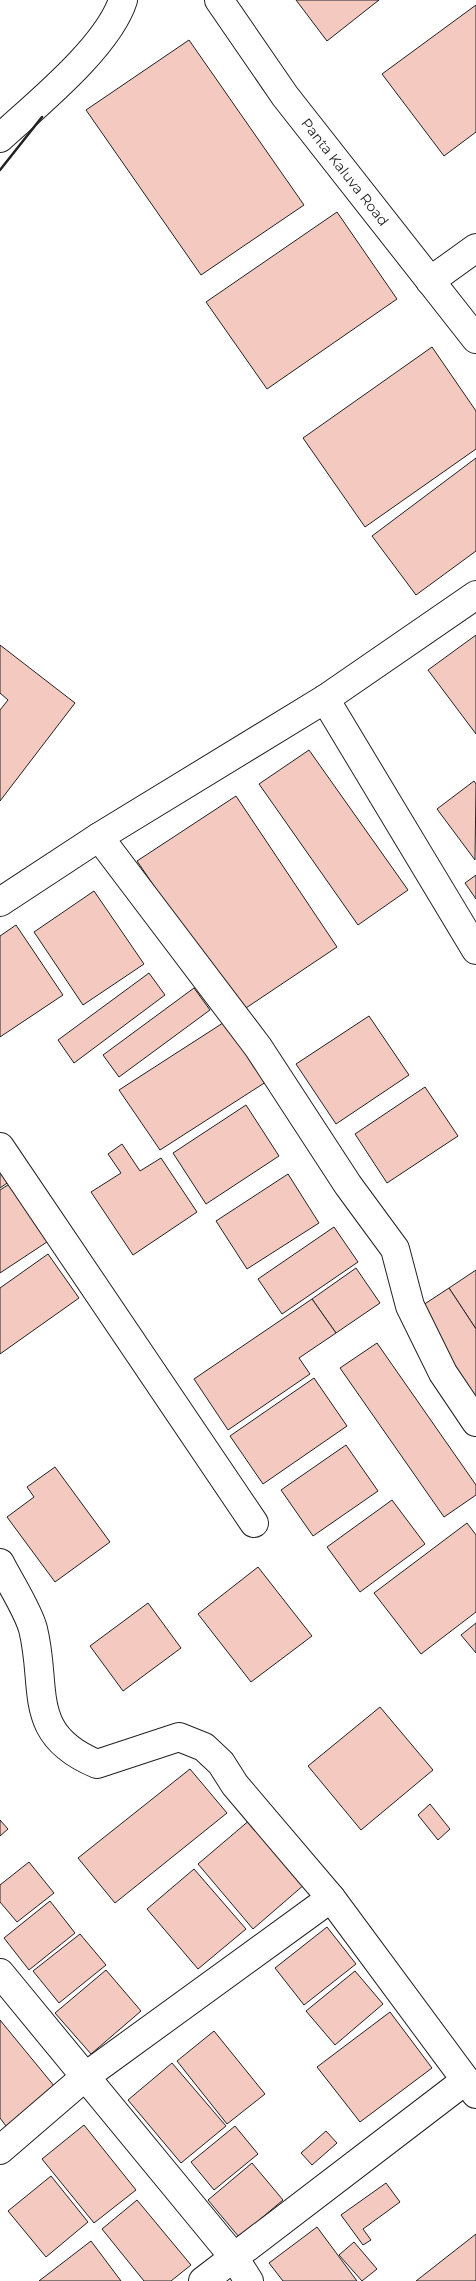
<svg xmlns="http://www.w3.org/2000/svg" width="476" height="2281" viewBox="0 0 476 2281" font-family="Montserrat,sans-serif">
  <rect width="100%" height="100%" fill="#fff"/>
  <g fill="#f3c9c0" stroke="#222">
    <path d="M296,0H379L327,41Z"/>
    <path d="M476,5V132L444,156L382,74Z"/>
    <path d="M189,40L304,205L201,275L86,110Z"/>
    <path d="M337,212L397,299L267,389L206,302Z"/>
    <path d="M432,347L476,411V449L365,527L303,438Z"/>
    <path d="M476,458V551L416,595L372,536Z"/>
    <path d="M476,635V734L428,670Z"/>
    <path d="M0,645L75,703L0,801V710L8,700L0,693Z"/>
    <path d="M309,750L408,890L358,925L259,784Z"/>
    <path d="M474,781L476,784L475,860L437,809Z"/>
    <path d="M236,796L337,947L240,1012L137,861Z"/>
    <path d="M476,875V899L465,883Z"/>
    <path d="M94,891L144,964L83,1005L34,932Z"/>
    <path d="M16,925L63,995L0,1037V936Z"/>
    <path d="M149,973L165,995L74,1063L58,1040Z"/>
    <path d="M194,988L210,1010L119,1077L103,1055Z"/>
    <path d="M369,1016L409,1075L336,1124L296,1064Z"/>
    <path d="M226,1021L269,1080L160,1150L119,1090Z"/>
    <path d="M425,1087L458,1136L387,1183L355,1134Z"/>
    <path d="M246,1105L279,1156L206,1204L173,1153Z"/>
    <path d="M122,1144L140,1171L161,1158L197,1212L133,1255L91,1192L121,1173L108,1154Z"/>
    <path d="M0,1166L10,1181L0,1188Z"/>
    <path d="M288,1174L319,1223L247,1269L216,1221Z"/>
    <path d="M11,1183L50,1240L0,1273V1190Z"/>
    <path d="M334,1227L358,1262L282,1314L258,1279Z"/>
    <path d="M48,1254L79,1298L0,1354V1288Z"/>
    <path d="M356,1268L380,1303L336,1333L312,1299Z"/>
    <path d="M476,1270V1329L449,1288Z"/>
    <path d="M449,1288L476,1329V1399L417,1309Z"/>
    <path d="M312,1299L336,1333L299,1358L310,1374L228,1430L194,1379Z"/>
    <path d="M377,1343L476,1485V1495L444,1517L340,1368Z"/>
    <path d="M314,1378L347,1426L263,1484L230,1436Z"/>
    <path d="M346,1445L378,1491L313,1536L281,1490Z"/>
    <path d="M55,1467L110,1542L55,1582L7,1517L34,1497L27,1487Z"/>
    <path d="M392,1500L425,1544L360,1592L327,1547Z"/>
    <path d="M467,1523L476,1535V1612L421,1654L374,1593Z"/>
    <path d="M258,1567L312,1636L251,1682L198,1614Z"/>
    <path d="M148,1603L181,1648L123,1691L90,1646Z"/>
    <path d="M476,1623V1653L461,1635Z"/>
    <path d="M380,1707L433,1770L361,1830L308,1766Z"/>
    <path d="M190,1769L227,1813L115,1903L78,1858Z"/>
    <path d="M430,1804L450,1829L438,1840L418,1815Z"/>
    <path d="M251,1819L305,1884L253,1929L198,1864Z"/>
    <path d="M0,1820L8,1829L0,1836Z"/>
    <path d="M29,1862L54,1893L17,1922L0,1902V1885Z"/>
    <path d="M194,1869L246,1929L198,1969L147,1909Z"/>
    <path d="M50,1901L75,1933L29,1970L4,1938Z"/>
    <path d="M327,1927L356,1964L304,2005L275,1968Z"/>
    <path d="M80,1934L106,1965L59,2003L33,1971Z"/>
    <path d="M106,1970L141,2011L91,2054L55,2013Z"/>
    <path d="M355,1971L383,2004L335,2045L306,2011Z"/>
    <path d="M390,2012L432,2068L360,2122L317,2067Z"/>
    <path d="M0,2020L55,2087L6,2126L0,2118Z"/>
    <path d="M214,2031L265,2094L227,2124L177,2061Z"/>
    <path d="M172,2063L226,2126L181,2163L128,2100Z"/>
    <path d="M84,2125L136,2190L94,2223L42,2159Z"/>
    <path d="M235,2126L258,2154L214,2190L191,2162Z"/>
    <path d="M326,2131L337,2143L312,2165L301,2153Z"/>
    <path d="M252,2163L283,2200L239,2237L208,2200Z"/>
    <path d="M51,2176L88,2222L46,2257L8,2211Z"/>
    <path d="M386,2183L400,2202L363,2229L371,2240L363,2245L341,2215Z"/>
    <path d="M137,2200L191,2265L171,2281H144L102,2229Z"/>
    <path d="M317,2227L357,2281H283L269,2263Z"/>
    <path d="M476,2234V2281H416Z"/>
    <path d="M91,2241L121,2281H39Z"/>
    <path d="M354,2242L377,2269L362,2281L339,2255Z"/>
  </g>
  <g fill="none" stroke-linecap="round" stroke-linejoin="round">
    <g stroke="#222" stroke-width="30">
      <g id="minor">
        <path d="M219,0L285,96L476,339"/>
        <path d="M0,138C37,104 108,47 123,0"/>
        <path d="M430,281L476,248"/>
        <path d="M325,699L476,950"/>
        <path d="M99,837L258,1047L348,1185L395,1249L410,1306L443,1373L476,1422"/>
        <path d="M0,902L99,837L325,699L476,595"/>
        <path d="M0,1147L254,1523"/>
        <path d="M0,1563C9,1581 28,1610 33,1629C48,1689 25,1734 97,1764L179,1737L204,1747L221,1763L235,1785L331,1898L476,2094"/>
        <path d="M0,1973L233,2256L249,2281"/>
        <path d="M0,2150L86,2076L331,1898"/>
        <path d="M203,2281L466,2080"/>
      </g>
    </g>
    <use href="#minor" stroke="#fff" stroke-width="28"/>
    <path stroke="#222" stroke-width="2.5" d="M0,170L42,117"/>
  </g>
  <g text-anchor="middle" stroke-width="4" stroke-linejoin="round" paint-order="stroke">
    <g font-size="14" fill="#222" stroke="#fff">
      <text transform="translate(345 172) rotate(52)" y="5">Panta Kaluva Road</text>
    </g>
  </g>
</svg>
